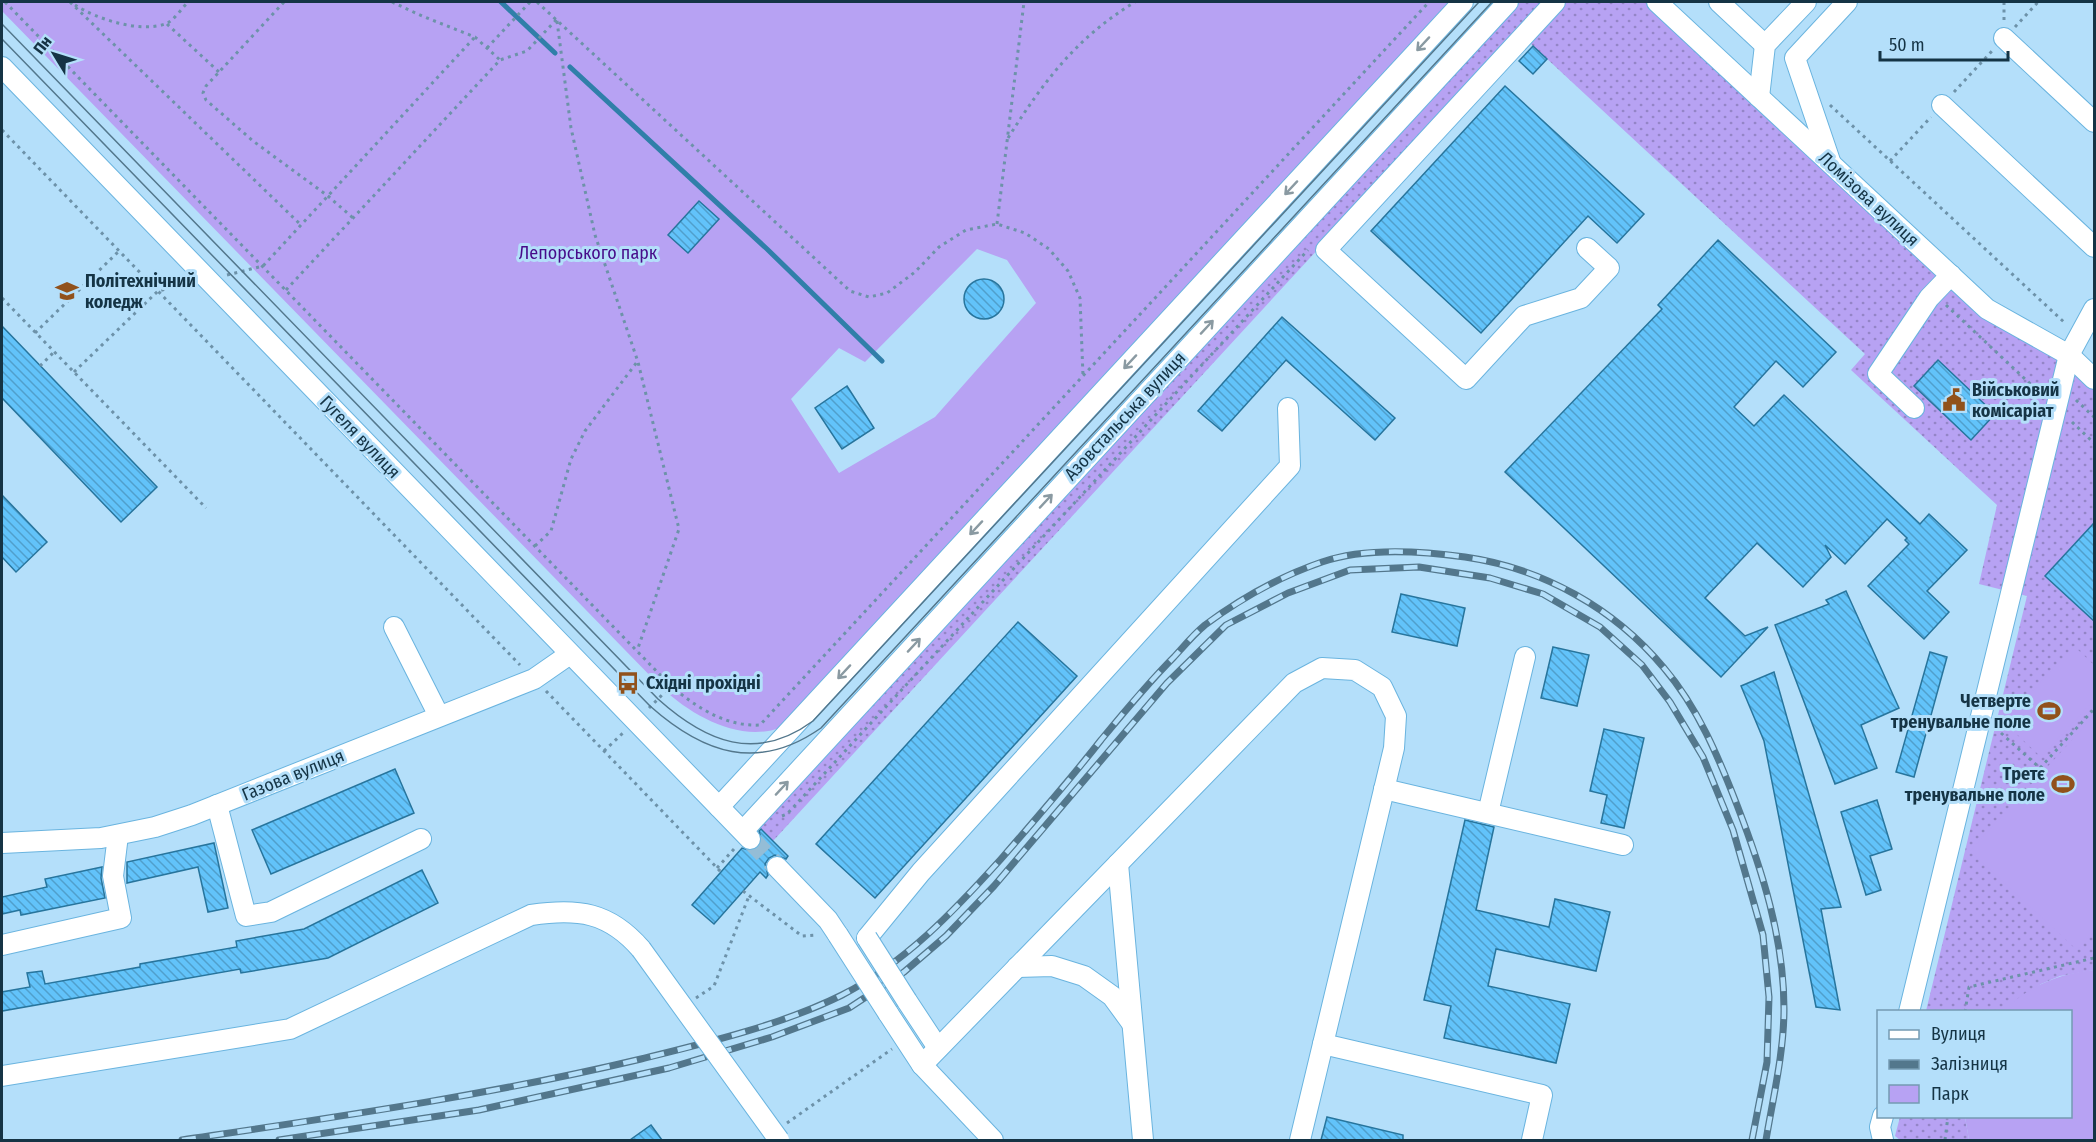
<svg xmlns="http://www.w3.org/2000/svg" width="2096" height="1142" viewBox="0 0 2096 1142" font-family="'Fira Sans Condensed',sans-serif">
  <defs>
    <pattern id="grass-dots" width="8" height="8" patternUnits="userSpaceOnUse" patternTransform="scale(1.5)"><rect width="8" height="8" fill="#b7a2f3"/><path d="M2 2h.1M6 6h.1" fill="none" stroke="#9485c7" stroke-width="1.8" stroke-linecap="round"/></pattern>
    <pattern id="building-back-hatch" width="6" height="6" patternUnits="userSpaceOnUse" patternTransform="scale(1.5)"><rect width="6" height="6" fill="#62c3fa"/><path d="M-1 5l2 2M0 0l6 6M5-1l2 2" fill="none" stroke="#509fcc"/></pattern>
  </defs>
  <rect width="100%" height="100%" fill="#b4dffa"/>
  <g fill="url(#grass-dots)">
    <path d="M1520,2H1646L1981,314L2068,365L2094,390V970L2060,976L2041,984L2004,1011H1926L2027,596L1979,584L1997,505L1851,370L1865,354L1518,32L773,841L760,828Z"/>
    <path d="M1900,1117H1965L1969,1140H1900L1895,1136Z"/>
  </g>
  <g fill="#b7a2f3" fill-rule="evenodd">
    <path d="M2,2H1451L780,728C738,742 693,716 663,689L2,11ZM977,249L1007,260L1036,303L935,417L839,473L791,399L839,348L865,362Z"/>
    <path d="M2074,646L2094,665V700L2041,757L2004,722Z"/>
    <path d="M2094,716V932L2077,950L1970,851Z"/>
    <path d="M2094,970V1140H1969L1965,1117L2070,1116V1012L2004,1011C2027,986 2061,973 2094,970Z"/>
  </g>
  <g fill="none" stroke-linecap="round" stroke-linejoin="round">
    <g stroke="#307fa9" stroke-width="5">
      <path d="M501,2L555,53"/>
      <path d="M570,67L767,249L882,361"/>
    </g>
  </g>
  <g fill="url(#building-back-hatch)" stroke="#27759d" stroke-width="1.5">
    <path d="M1533,46L1547,59L1533,74L1519,61Z"/>
    <path d="M1505,86L1644,214L1617,243L1588,216L1481,333L1371,231Z"/>
    <path d="M699,201L719,219L688,253L668,235Z"/>
    <path d="M1718,240L1836,352L1803,387L1776,361L1734,407L1754,426L1784,395L1920,524L1929,514L1967,550L1927,591L1949,612L1924,639L1868,586L1909,544L1905,540L1907,538L1887,519L1845,564L1825,545L1831,557L1803,587L1757,543L1705,598L1745,636L1768,627L1721,677L1505,472L1662,309L1658,305Z"/>
    <circle cx="984" cy="299" r="20"/>
    <path d="M1282,317L1395,418L1375,440L1286,360L1222,431L1198,411Z"/>
    <path d="M2,326L157,487L121,522L2,398Z"/>
    <path d="M1938,360L1995,414L1971,440L1914,386Z"/>
    <path d="M847,386L874,428L842,449L815,408Z"/>
    <path d="M2,495L47,542L16,572L2,557Z"/>
    <path d="M2094,523V621L2045,576Z"/>
    <path d="M1846,591L1899,708L1861,725L1877,768L1835,784L1775,625L1829,604L1826,600Z"/>
    <path d="M1401,594L1465,608L1457,646L1392,632Z"/>
    <path d="M1018,622L1077,676L875,898L816,844Z"/>
    <path d="M1553,647L1589,655L1577,706L1541,698Z"/>
    <path d="M1930,652L1947,657L1914,777L1896,772Z"/>
    <path d="M1774,672L1841,907L1821,909L1840,1010L1816,1007L1764,741L1741,686Z"/>
    <path d="M1604,729L1644,738L1624,828L1601,823L1607,795L1590,791Z"/>
    <path d="M395,769L414,813L271,874L252,830Z"/>
    <path d="M1877,800L1892,849L1870,856L1881,890L1866,895L1841,812Z"/>
    <path d="M1465,820L1494,827L1476,910L1549,927L1555,899L1610,912L1596,971L1496,949L1488,986L1570,1004L1556,1063L1444,1038L1451,1006L1424,1000Z"/>
    <path d="M761,829L788,856L786,859L775,855L769,858L765,864L768,875L766,878L760,872L714,924L692,905L742,848L752,851L759,847L762,842L759,831Z"/>
    <path d="M214,843L228,908L208,912L198,867L127,883V862Z"/>
    <path d="M102,867L101,878L105,898L21,915L20,910L2,914V897L47,887L45,879Z"/>
    <path d="M422,870L438,903L328,958L241,973L240,969L2,1011V992L30,987L27,973L42,971L45,984L140,967V964L237,947L236,941L304,929Z"/>
    <path d="M1327,1117L1403,1135V1140H1321Z"/>
    <path d="M651,1125L662,1140H630Z"/>
  </g>
  <g fill="none" stroke-linecap="round" stroke-linejoin="round">
    <path stroke="#94bdd6" stroke-width="20" stroke-dasharray="20 10" stroke-linecap="butt" d="M750,839L777,867"/>
    <g stroke="#6ab4df" stroke-width="22">
      <g id="minor">
        <path d="M1555,2L1326,250L1466,379L1524,316L1581,298L1609,268L1587,248"/>
        <path d="M1657,2L1987,309L2069,355L2094,379"/>
        <path d="M1719,2L1765,45"/>
        <path d="M2004,38L2094,122"/>
        <path d="M2,67L750,839"/>
        <path d="M1759,97L1765,45L1806,2"/>
        <path d="M1942,105L2094,247"/>
        <path d="M1830,161L1795,58L1847,2"/>
        <path d="M1914,408L1878,374L1929,298L1951,275"/>
        <path d="M394,627L439,716"/>
        <path d="M1384,789L1623,845"/>
        <path d="M217,805L246,916L271,912L421,839"/>
        <path d="M719,807L1463,2"/>
        <path d="M1488,813L1525,657"/>
        <path d="M743,831L1508,2"/>
        <path d="M2,843L101,838L155,827L192,815L534,679L570,654"/>
        <path d="M1118,864L1143,1140"/>
        <path d="M777,867L828,920L838,935"/>
        <path d="M867,938L921,872L1290,466L1288,408"/>
        <path d="M2,945L121,918L113,876L118,835"/>
        <path d="M1017,967L1052,966L1084,976L1112,996L1131,1022"/>
        <path d="M907,1001L938,1048"/>
        <path d="M1909,1012L2069,355L2094,309"/>
        <path d="M888,1013L922,1065L993,1140"/>
        <path d="M1323,1044L1542,1095L1532,1140"/>
        <path d="M922,1065L1294,683L1322,668L1355,670L1382,687L1396,716L1394,748L1300,1140"/>
        <path d="M2,1076L290,1029L531,915C578,908 609,912 641,949"/>
        <path d="M1883,1116L1880,1127L1883,1140"/>
      </g>
    </g>
    <g stroke="#6d92a9" stroke-width="3" stroke-dasharray="3 4.5" stroke-linecap="butt">
      <path d="M5,2L671,686C696,707 726,727 760,725L1429,2"/>
      <path d="M70,2L301,225"/>
      <path d="M284,2L206,86L203,93L206,100L253,141L328,196L353,218"/>
      <path d="M392,2L422,16L475,37L500,60"/>
      <path d="M537,2L850,291L869,297L887,293L915,272L939,247L966,230L997,224L1025,233L1049,249L1068,271L1080,298L1083,376"/>
      <path d="M2004,2V21"/>
      <path d="M75,5C97,19 139,33 165,24C173,22 182,8 188,2"/>
      <path d="M557,21L571,128L595,235L638,362L679,529L637,651"/>
      <path d="M167,24L219,72"/>
      <path d="M2015,27L2038,2"/>
      <path d="M487,48L530,2"/>
      <path d="M1954,92L1992,51"/>
      <path d="M1830,105L2065,323"/>
      <path d="M2,130L520,665"/>
      <path d="M1008,138C1044,81 1076,38 1135,2"/>
      <path d="M1890,161L1931,117"/>
      <path d="M997,224L1024,2"/>
      <path d="M227,275L263,266L475,37"/>
      <path d="M286,290L500,60L527,51L557,19"/>
      <path d="M2,298L206,508"/>
      <path d="M1946,305L2040,393"/>
      <path d="M35,333L119,251"/>
      <path d="M40,366L54,352"/>
      <path d="M74,372L158,291L188,284"/>
      <path d="M2076,400L2094,417"/>
      <path d="M2072,422L2094,443"/>
      <path d="M535,546L551,531L571,459L585,431L637,362"/>
      <path d="M546,691L721,872"/>
      <path d="M649,708L671,686"/>
      <path d="M2001,733L2040,768L2094,709"/>
      <path d="M604,751L623,733"/>
      <path d="M782,816L787,814L1308,250"/>
      <path d="M717,868L734,849"/>
      <path d="M743,891L802,936L816,935"/>
      <path d="M696,998L714,986L749,896"/>
      <path d="M1965,1012L1969,987L2094,958"/>
      <path d="M787,1123L892,1049"/>
      <path d="M1945,1140L1948,1116"/>
    </g>
    <use href="#minor" stroke="#fff" stroke-width="20"/>
    <g stroke="#53778c" stroke-width="1.5">
      <path d="M2,24L658,699C706,742 756,763 813,721L1479,2"/>
      <path d="M2,39L650,706C704,754 758,772 821,728L1492,2"/>
    </g>
    <g stroke="#53778c" stroke-width="7">
      <g id="rail">
        <path d="M182,1140C336,1117 490,1095 641,1059C706,1043 782,1025 842,995C905,963 954,911 1001,859C1035,820 1069,781 1101,740C1125,711 1148,683 1174,657C1184,646 1194,634 1205,625C1240,599 1281,576 1322,562C1365,547 1421,551 1465,557C1542,568 1614,608 1664,668C1698,708 1718,756 1737,805C1762,870 1784,938 1784,1009C1784,1052 1773,1098 1766,1140"/>
        <path d="M279,1140L479,1110L669,1068L772,1037L849,1008L904,972L946,936L994,886L1167,683L1226,625L1288,593L1350,570L1419,567L1490,578L1543,594L1600,627L1642,665L1670,702L1703,757L1733,830L1763,935L1769,997L1767,1062L1752,1140"/>
      </g>
    </g>
    <use href="#rail" stroke="#b4dffa" stroke-width="4.5" stroke-dasharray="14" stroke-linecap="butt"/>
    <g stroke="#6ab4df" stroke-width="22" stroke-linecap="butt">
      <g id="minor-bridge">
        <path d="M838,935L888,1013"/>
        <path d="M867,938L907,1001"/>
        <path d="M641,949L779,1140"/>
      </g>
    </g>
    <use href="#minor-bridge" stroke="#fff" stroke-width="20"/>
  </g>
  <defs><path id="oneway-shaft" d="M-6 0H5M1.5-3L5.5 0L1.5 3" fill="none" stroke-width="1.6" stroke-linecap="round" stroke-linejoin="round" transform="scale(1.5)"/></defs>
  <g stroke="#8a9aa2">
    <use href="#oneway-shaft" transform="translate(1423 44) rotate(133)"/>
    <use href="#oneway-shaft" transform="translate(1291 188) rotate(133)"/>
    <use href="#oneway-shaft" transform="translate(1207 327) rotate(-47)"/>
    <use href="#oneway-shaft" transform="translate(1130 362) rotate(133)"/>
    <use href="#oneway-shaft" transform="translate(1046 501) rotate(-47)"/>
    <use href="#oneway-shaft" transform="translate(976 528) rotate(133)"/>
    <use href="#oneway-shaft" transform="translate(914 645) rotate(-47)"/>
    <use href="#oneway-shaft" transform="translate(844 672) rotate(133)"/>
    <use href="#oneway-shaft" transform="translate(782 788) rotate(-47)"/>
  </g>
  <defs>
    <g id="university-bare" transform="scale(1.8)"><path d="M0-5L7-2L0 1L-7-2ZM-4 1L0 2.5L4 1V4Q0 6-4 4Z" fill="#91511b" stroke="#b4dffa" stroke-width="2.5" paint-order="stroke"/></g>
    <g id="civic-bare" transform="scale(1.8)"><path d="M-.6-6.5H3V-4.5H.6V-3L4-1V1h2V6H-6V1h2V-1L-.6-3ZM-1.2 2.5V6h2.4V2.5Z" fill="#91511b" stroke="#b4dffa" stroke-width="2.5" paint-order="stroke"/></g>
    <g id="bus-bare" transform="scale(1.8)"><path d="M-5-6H5V4H4V6H2V4H-2V6H-4V4H-5ZM-3.5-4V0h7V-4ZM-3.5 1.2v1.5H-2V1.2ZM2 1.2v1.5H3.5V1.2Z" fill="#91511b" stroke="#b4dffa" stroke-width="2.5" paint-order="stroke"/></g>
    <g id="stadium-bare" transform="scale(1.8)"><path d="M0-5a6.5 5 0 1 0 0 10a6.5 5 0 1 0 0-10ZM-3.5-1.8h7v3.6h-7Z" fill="#91511b" stroke="#b4dffa" stroke-width="2.5" paint-order="stroke"/></g>
  </defs>
  <g fill-rule="evenodd">
    <use href="#university-bare" x="67" y="291"/>
    <use href="#civic-bare" x="1954" y="400"/>
    <use href="#bus-bare" x="628" y="683"/>
    <use href="#stadium-bare" x="2049" y="711"/>
    <use href="#stadium-bare" x="2063" y="784"/>
  </g>
  <g text-anchor="middle" stroke-width="6" stroke-linejoin="round" paint-order="stroke">
    <g font-size="18" fill="#153445" stroke="#b4dffa">
      <text transform="translate(1869 199) rotate(43)" y="6">Ломізова вулиця</text>
      <text transform="translate(1125 416) rotate(-47)" y="6">Азовстальська вулиця</text>
      <text transform="translate(360 437) rotate(46)" y="6">Гугеля вулиця</text>
      <text transform="translate(293 775) rotate(-22)" y="6">Газова вулиця</text>
    </g>
    <g font-size="18" fill="#470c8a" stroke="#b4dffa">
      <text x="588" y="259">Лепорського парк</text>
    </g>
    <g font-size="18" font-weight="bold" fill="#153445" stroke="#b4dffa" text-anchor="start">
      <text x="85" y="287">Політехнічний<tspan x="85" dy="21">коледж</tspan></text>
      <text x="1972" y="396">Військовий<tspan x="1972" dy="21">комісаріат</tspan></text>
      <text x="646" y="689">Східні прохідні</text>
      <text x="2031" y="707" text-anchor="end">Четверте<tspan x="2031" dy="21">тренувальне поле</tspan></text>
      <text x="2045" y="780" text-anchor="end">Третє<tspan x="2045" dy="21">тренувальне поле</tspan></text>
    </g>
  </g>
  <rect width="2096" height="1142" fill="none" stroke="#153445" stroke-width="6"/>
  <rect x="1877" y="1010" width="195" height="108" fill="#b4dffa" stroke="#749bb2" stroke-width="1.5"/>
  <rect x="1889" y="1030" width="30" height="9" fill="#ffffff" stroke="#749bb2" stroke-width="1.5"/>
  <text x="1931" y="1040" font-size="18" fill="#153445">Вулиця</text>
  <rect x="1889" y="1060" width="30" height="9" fill="#53778c" stroke="#749bb2" stroke-width="1.5"/>
  <text x="1931" y="1070" font-size="18" fill="#153445">Залізниця</text>
  <rect x="1889" y="1085" width="30" height="18" fill="#b7a2f3" stroke="#749bb2" stroke-width="1.5"/>
  <text x="1931" y="1100" font-size="18" fill="#153445">Парк</text>
  <g transform="translate(54 54) rotate(308)" stroke="#b4dffa" stroke-width="4.5" paint-order="stroke">
  <path d="M0-4.5L10 22L0 15L-10 22Z" fill="#153445"/>
  <text y="-9" font-size="16" font-weight="bold" text-anchor="middle" fill="#153445">Пн</text>
  </g>
  <path d="M1880 51v9h128v-9" fill="none" stroke="#153445" stroke-width="3"/>
  <text x="1889" y="51" font-size="18" fill="#153445" stroke="#b4dffa" stroke-width="4.5" paint-order="stroke">50 m</text>
</svg>
